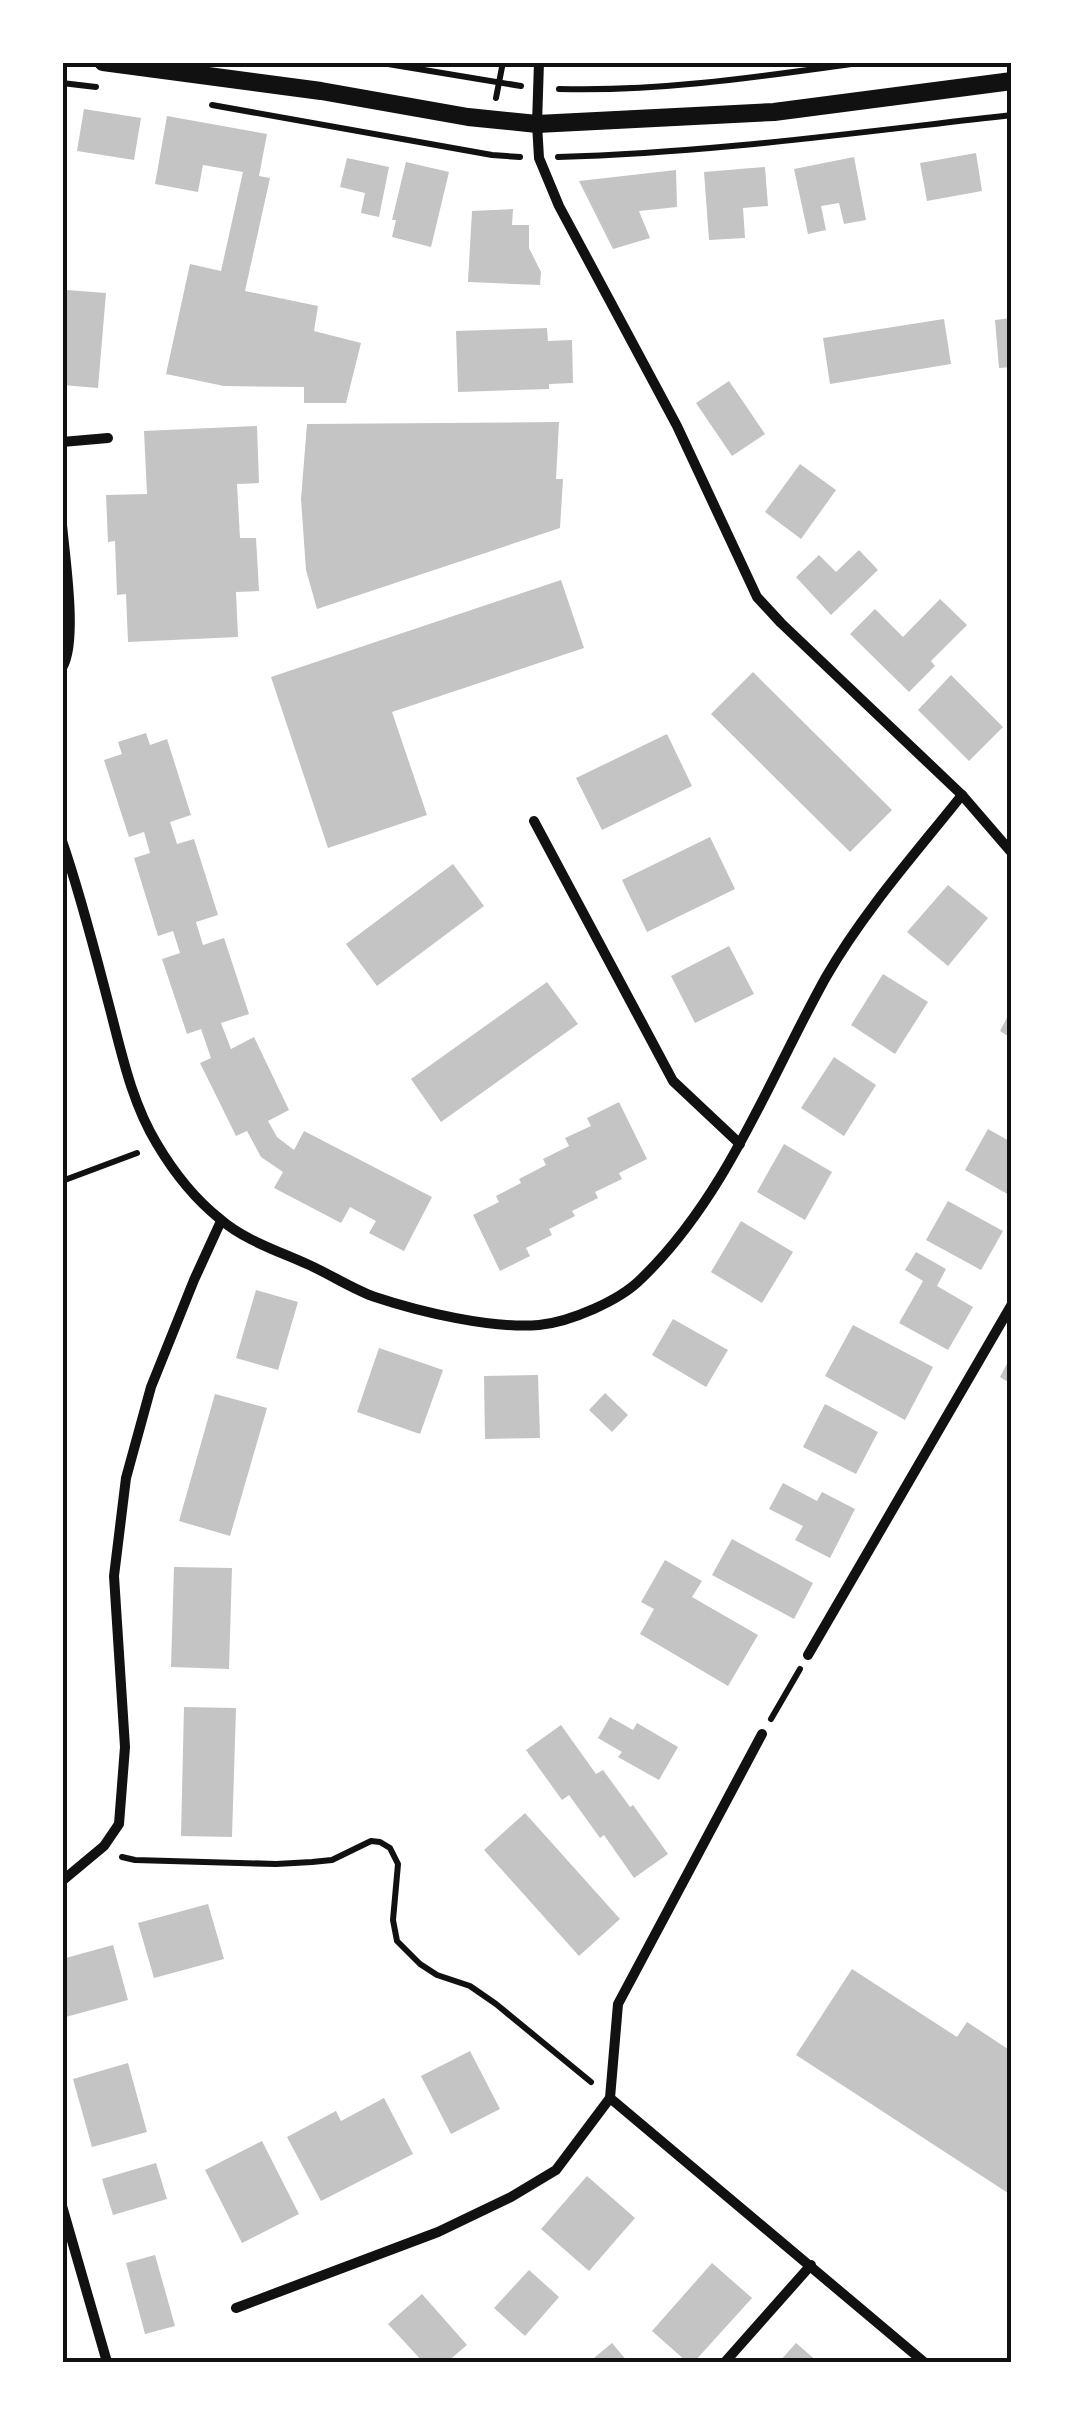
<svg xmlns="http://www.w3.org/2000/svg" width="1074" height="2425" viewBox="0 0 1074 2425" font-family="'Nunito Sans',sans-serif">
  <rect width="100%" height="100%" fill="#fff"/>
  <g fill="#c4c4c4">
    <path d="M84,109L141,118L134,160L77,151Z"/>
    <path d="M167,116L267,134L259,176L270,178L245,291L318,306L314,331L361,343L346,403H304V387L224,386L166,374L190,264L221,271L243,172L203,165L198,192L155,184Z"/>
    <path d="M976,153L982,191L927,201L920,163Z"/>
    <path d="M854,157L866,220L844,224L839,203L821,206L826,230L808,234L794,169Z"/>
    <path d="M347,158L389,167L379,217L361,213L365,193L340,187Z"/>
    <path d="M406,162L449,172L431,247L392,237L396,220H392Z"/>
    <path d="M765,167L768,206L743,208L745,238L709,240L704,172Z"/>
    <path d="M676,170L677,207L639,211L650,238L613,249L579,181Z"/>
    <path d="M513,209L512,225H529V248L541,272L540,285L468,282L472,211Z"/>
    <path d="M67,290L106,293L98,388L62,385V338Z"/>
    <path d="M1011,318V367L999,368L995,320Z"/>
    <path d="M944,319L951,364L830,384L823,338Z"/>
    <path d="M547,328L548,341L572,340L573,383L549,384V389L458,392L456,331Z"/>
    <path d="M729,381L765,434L732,456L696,403Z"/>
    <path d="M559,422L556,479H563L560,528L317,609L306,570L301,499L307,424Z"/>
    <path d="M257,426L259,483L237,484L240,538H256L259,591L236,592L238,637L128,642L126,594L117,595L115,541L108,542L106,495L147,494L144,431Z"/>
    <path d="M800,464L836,490L801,539L765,512Z"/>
    <path d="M859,550L878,570L831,615L796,577L819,555L836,572Z"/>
    <path d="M561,580L584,648L392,712L427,815L328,848L271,677Z"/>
    <path d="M940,599L967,625L931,661L935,666L909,692L850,634L875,609L903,637Z"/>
    <path d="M753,672L892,810L850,852L711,714Z"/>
    <path d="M951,675L1003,727L969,761L918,710Z"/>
    <path d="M146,733L150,745L167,739L191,815L170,822L177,844L194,839L218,915L196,922L203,945L224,938L249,1014L221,1023L231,1049L254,1037L289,1110L268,1121L277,1137L294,1150L304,1131L432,1197L404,1251L369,1233L376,1221L350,1207L341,1223L274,1188L283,1172L261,1157L247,1131L236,1136L200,1063L211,1058L201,1029L187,1034L162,959L180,953L173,931L158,936L134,858L150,853L144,832L129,837L104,760L122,754L118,742Z"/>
    <path d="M667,734L692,786L602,830L576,778Z"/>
    <path d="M710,837L735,889L647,932L622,880Z"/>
    <path d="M453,864L484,906L377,986L346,944Z"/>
    <path d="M948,885L988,918L948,966L907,932Z"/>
    <path d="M729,946L754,994L695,1023L671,976Z"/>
    <path d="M883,974L928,1002L895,1054L851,1025Z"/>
    <path d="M547,982L578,1024L441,1122L411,1079Z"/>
    <path d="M1011,1010V1038L1000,1031Z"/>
    <path d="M834,1057L876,1085L844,1136L801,1108Z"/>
    <path d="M619,1102L647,1159L619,1173L622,1179L595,1192L598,1198L572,1211L575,1216L549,1229L552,1235L526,1248L530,1256L500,1271L473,1215L499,1202L496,1196L521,1183L519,1179L546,1165L543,1159L569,1146L565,1138L591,1126L587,1118Z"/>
    <path d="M988,1129L1011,1142V1196L965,1170Z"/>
    <path d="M784,1144L832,1172L805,1220L757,1192Z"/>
    <path d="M948,1201L1003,1231L981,1270L926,1240Z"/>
    <path d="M741,1221L793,1252L762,1303L711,1272Z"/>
    <path d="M916,1252L946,1269L937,1286L973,1307L948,1350L899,1323L923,1281L905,1270Z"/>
    <path d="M256,1290L298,1302L278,1370L236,1358Z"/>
    <path d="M673,1319L728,1350L706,1387L652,1355Z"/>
    <path d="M853,1325L933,1367L905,1420L825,1376Z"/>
    <path d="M379,1348L443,1370L420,1434L357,1412Z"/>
    <path d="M1011,1356V1384L1000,1377Z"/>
    <path d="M538,1375L540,1438L485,1439L484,1376Z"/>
    <path d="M605,1393L628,1415L612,1432L589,1410Z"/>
    <path d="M215,1394L267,1408L230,1536L179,1521Z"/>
    <path d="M825,1404L878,1432L856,1474L803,1447Z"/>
    <path d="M783,1483L817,1501L822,1492L855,1509L830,1558L795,1540L803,1526L769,1509Z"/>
    <path d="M732,1539L813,1583L794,1619L712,1575Z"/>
    <path d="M665,1560L702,1581L692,1597L758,1635L728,1686L640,1634L654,1609L641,1602Z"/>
    <path d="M174,1567L232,1568L229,1669L171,1667Z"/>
    <path d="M184,1707L236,1708L232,1837L181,1836Z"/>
    <path d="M610,1717L633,1730L637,1723L678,1747L659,1780L618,1757L622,1752L598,1738Z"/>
    <path d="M561,1725L596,1774L603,1770L630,1807L633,1805L668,1854L634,1878L604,1835L600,1838L569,1795L562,1800L526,1750Z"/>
    <path d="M525,1813L620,1919L579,1956L484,1850Z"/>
    <path d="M208,1904L224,1959L154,1978L138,1923Z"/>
    <path d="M113,1945L128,2000L62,2018V1959Z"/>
    <path d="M852,1969L957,2037L967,2022L1011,2051V2195L796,2055Z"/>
    <path d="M470,2051L500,2109L451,2134L421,2076Z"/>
    <path d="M128,2063L147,2132L92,2147L73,2079Z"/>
    <path d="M384,2098L413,2154L321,2201L287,2137L336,2111L341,2121Z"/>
    <path d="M262,2141L299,2214L242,2243L205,2170Z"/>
    <path d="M156,2163L167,2199L113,2215L102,2179Z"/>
    <path d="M587,2176L635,2218L589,2271L541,2229Z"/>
    <path d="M155,2255L175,2326L145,2334L126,2263Z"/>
    <path d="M712,2263L752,2298L694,2362H687L652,2331Z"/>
    <path d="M529,2270L559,2297L525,2336L494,2308Z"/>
    <path d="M422,2294L467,2345L447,2362H423L388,2324Z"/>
    <path d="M612,2343L628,2362H589Z"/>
    <path d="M796,2343L818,2362H779Z"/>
  </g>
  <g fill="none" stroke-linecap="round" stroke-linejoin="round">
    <g stroke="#111" stroke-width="6">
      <path d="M376,62L521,86"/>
      <path d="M62,83L96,87"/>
      <path d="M559,89C661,92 765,76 866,62"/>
      <path d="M496,98L503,62"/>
      <path d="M212,105L492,155L520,157"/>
      <path d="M558,157C710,153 860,132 1012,115"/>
      <path d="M62,1181L137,1153"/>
      <path d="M771,1719L800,1669"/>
      <path d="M122,1857L135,1860L276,1864L312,1862L332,1860L371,1841L380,1842L390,1848L398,1864L393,1920L397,1941L420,1964L437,1975L470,1986L496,2004L591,2082"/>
    </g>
    <g stroke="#111" stroke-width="10">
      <path d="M539,62L537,124L539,158L559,206L677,426L757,597L781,623L962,795L1012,853"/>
      <path d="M62,442L108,438"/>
      <path d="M62,525C65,558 78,643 62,668"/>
      <path d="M534,821L673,1081L740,1144"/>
      <path d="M62,841C81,896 95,952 110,1009C122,1055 132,1103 157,1144C173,1171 195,1199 220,1219C244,1240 278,1251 307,1264C330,1274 352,1289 375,1297C420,1312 492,1329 539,1325C570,1322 619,1301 641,1279C727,1196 769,1079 826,977C864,911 915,854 962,795"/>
      <path d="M808,1655L1012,1304"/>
      <path d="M762,1734L618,2004L610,2098L924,2362"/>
      <path d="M62,1881L104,1846L119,1824L125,1747L114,1576L126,1478L151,1387L194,1280L221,1221"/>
      <path d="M62,2206L107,2362"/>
      <path d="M236,2308L438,2232L511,2197L556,2170L610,2098"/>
      <path d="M725,2362L811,2265"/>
    </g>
    <path stroke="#111" stroke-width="18" d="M103,62L321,91L468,117L537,124L774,112L1012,81"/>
  </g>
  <rect width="1074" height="2425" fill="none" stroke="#ffffff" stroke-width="130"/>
  <rect x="65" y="65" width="944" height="2295" fill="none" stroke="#111" stroke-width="4"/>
</svg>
